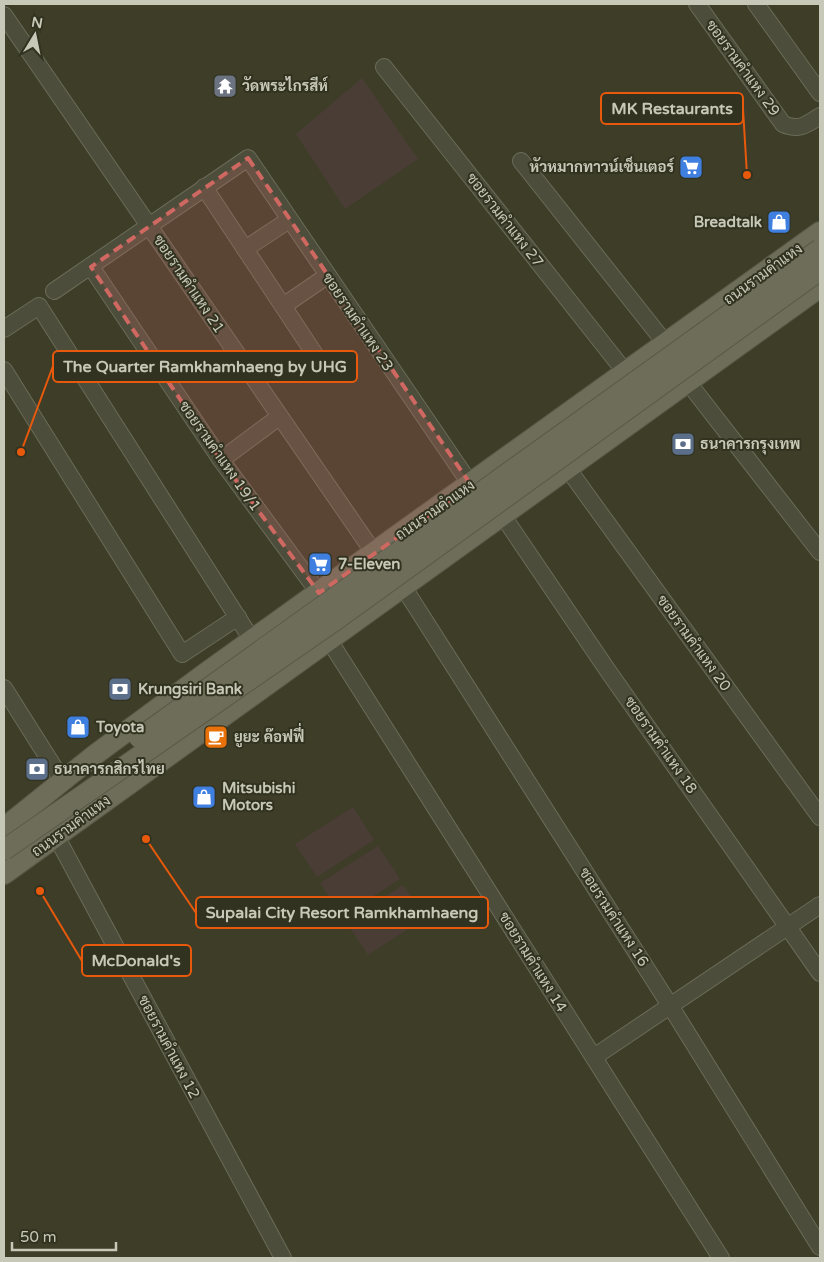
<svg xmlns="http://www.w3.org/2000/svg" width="824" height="1262" viewBox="0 0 824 1262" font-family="'Varela Round',Sarabun,sans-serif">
  <rect width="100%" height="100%" fill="#3d3d28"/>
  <g fill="#4a3d35">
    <path d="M362,78L418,159L345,209L296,134Z"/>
    <path d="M353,807L374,840L317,877L295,844Z"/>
    <path d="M378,846L400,879L342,916L320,883Z"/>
    <path d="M403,885L425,918L368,955L346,922Z"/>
  </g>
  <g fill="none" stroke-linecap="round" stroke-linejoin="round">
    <g stroke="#6b6b59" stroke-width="18">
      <g id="minor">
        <path d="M697,4L783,124C799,131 806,125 820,116"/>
        <path d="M756,4L820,93"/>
        <path d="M4,15L374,553"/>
        <path d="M384,67L626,373"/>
        <path d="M521,161L666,344"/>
        <path d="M204,187L314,353"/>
        <path d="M245,249L289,220"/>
        <path d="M91,267L221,460L319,593"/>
        <path d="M54,291L248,158L471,485"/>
        <path d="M283,306L327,276"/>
        <path d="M4,329L39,306L252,640"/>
        <path d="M4,370L182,654L238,617"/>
        <path d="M687,381L820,552"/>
        <path d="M221,460L279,417"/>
        <path d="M568,469L820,817"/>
        <path d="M503,516L606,668L820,973"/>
        <path d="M404,588L671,1007L820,1247"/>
        <path d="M329,640L721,1258"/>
        <path d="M4,688L62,780"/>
        <path d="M56,836L283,1258"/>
        <path d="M594,1057L820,905"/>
      </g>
    </g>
    <g stroke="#595948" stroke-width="22">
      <g id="major">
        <path d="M4,828L96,754L207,672L820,232"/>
        <path d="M4,874L820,287"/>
      </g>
    </g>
    <use href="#minor" stroke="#4d4d3b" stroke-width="16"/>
    <use href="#major" stroke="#6d6d59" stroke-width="20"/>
    <g stroke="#595948" stroke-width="22" stroke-linecap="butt">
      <g id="major-bridge">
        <path d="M139,738L820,249"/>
        <path d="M4,850L337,619L820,270"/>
      </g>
    </g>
    <use href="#major-bridge" stroke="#6d6d59" stroke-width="20"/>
  </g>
  <path fill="#d06862" fill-opacity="0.2" stroke="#d06862" stroke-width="4" stroke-dasharray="10 6" stroke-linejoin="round" d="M248,158L471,485L319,593L221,460L91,267Z"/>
  <defs>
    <g id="temple-square" transform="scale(1.25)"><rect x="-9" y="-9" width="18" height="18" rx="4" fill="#6b7280" stroke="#323220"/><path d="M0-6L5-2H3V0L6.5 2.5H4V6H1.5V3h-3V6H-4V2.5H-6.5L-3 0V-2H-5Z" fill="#fff"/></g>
    <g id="supermarket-square" transform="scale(1.25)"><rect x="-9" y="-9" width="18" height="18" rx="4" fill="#3f7fe0" stroke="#323220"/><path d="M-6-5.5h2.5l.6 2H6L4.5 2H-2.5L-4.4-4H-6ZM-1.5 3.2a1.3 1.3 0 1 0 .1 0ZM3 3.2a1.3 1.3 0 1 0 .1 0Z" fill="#fff"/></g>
    <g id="shop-square" transform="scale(1.25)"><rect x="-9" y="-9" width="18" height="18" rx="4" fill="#3f7fe0" stroke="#323220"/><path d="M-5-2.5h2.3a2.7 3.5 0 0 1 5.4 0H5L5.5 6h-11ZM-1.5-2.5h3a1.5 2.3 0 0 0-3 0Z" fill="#fff"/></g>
    <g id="bank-square" transform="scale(1.25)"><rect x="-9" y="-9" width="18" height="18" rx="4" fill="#5c6f8a" stroke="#323220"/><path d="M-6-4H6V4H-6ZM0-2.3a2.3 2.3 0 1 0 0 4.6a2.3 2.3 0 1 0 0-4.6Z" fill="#fff"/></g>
    <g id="cafe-square" transform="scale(1.25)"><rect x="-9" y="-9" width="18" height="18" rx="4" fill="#e8710a" stroke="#323220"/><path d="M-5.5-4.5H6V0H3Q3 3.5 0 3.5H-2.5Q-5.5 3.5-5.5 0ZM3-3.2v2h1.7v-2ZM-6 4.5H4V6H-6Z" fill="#fff"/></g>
  </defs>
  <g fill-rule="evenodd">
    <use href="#temple-square" x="225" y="86"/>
    <use href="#supermarket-square" x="691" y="167"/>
    <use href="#shop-square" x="779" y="222"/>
    <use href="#bank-square" x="683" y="444"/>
    <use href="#supermarket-square" x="320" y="564"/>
    <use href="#bank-square" x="120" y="689"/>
    <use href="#shop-square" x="78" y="727"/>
    <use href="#cafe-square" x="216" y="737"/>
    <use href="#bank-square" x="37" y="769"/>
    <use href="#shop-square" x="204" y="797"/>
  </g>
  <g text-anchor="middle" stroke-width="4" stroke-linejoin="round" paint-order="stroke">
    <g font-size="15" fill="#c8c8b8" stroke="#323220">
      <text transform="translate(743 68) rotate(54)" y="5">ซอยรามคำแหง 29</text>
      <text transform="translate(505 220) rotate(52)" y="5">ซอยรามคำแหง 27</text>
      <text transform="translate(763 274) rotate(-36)" y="5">ถนนรามคำแหง</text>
      <text transform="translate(189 284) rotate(56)" y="5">ซอยรามคำแหง 21</text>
      <text transform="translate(358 322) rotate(56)" y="5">ซอยรามคำแหง 23</text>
      <text transform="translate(220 456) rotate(55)" y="5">ซอยรามคำแหง 19/1</text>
      <text transform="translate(435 510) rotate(-35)" y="5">ถนนรามคำแหง</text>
      <text transform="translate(694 643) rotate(54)" y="5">ซอยรามคำแหง 20</text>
      <text transform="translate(661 745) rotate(55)" y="5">ซอยรามคำแหง 18</text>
      <text transform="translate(71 826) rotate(-36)" y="5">ถนนรามคำแหง</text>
      <text transform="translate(614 917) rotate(57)" y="5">ซอยรามคำแหง 16</text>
      <text transform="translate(533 962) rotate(58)" y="5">ซอยรามคำแหง 14</text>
      <text transform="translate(169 1047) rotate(62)" y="5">ซอยรามคำแหง 12</text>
    </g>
    <g font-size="15" font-weight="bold" fill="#c8c8b8" stroke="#323220" text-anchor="start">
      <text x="242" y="91">วัดพระไกรสีห์</text>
      <text x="674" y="172" text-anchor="end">หัวหมากทาวน์เซ็นเตอร์</text>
      <text x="762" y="227" text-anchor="end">Breadtalk</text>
      <text x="700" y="449">ธนาคารกรุงเทพ</text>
      <text x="338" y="569">7-Eleven</text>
      <text x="138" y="694">Krungsiri Bank</text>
      <text x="96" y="732">Toyota</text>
      <text x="234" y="742">ยูยะ ค๊อฟฟี่</text>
      <text x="54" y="774">ธนาคารกสิกรไทย</text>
      <text x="222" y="793">Mitsubishi<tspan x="222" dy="17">Motors</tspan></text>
    </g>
  </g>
  <path fill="none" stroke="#e8590c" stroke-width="2" d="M747 175L743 109M21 452L53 366M146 839L196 913M40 891L82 961"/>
  <g fill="#e8590c" stroke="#323220" stroke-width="2">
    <circle cx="747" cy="175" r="5"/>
    <circle cx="21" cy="452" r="5"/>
    <circle cx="146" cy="839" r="5"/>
    <circle cx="40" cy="891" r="5"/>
  </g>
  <g fill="#323220" stroke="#e8590c" stroke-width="2">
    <rect x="601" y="93" width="142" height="31" rx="5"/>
    <rect x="53" y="351" width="304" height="31" rx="5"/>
    <rect x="196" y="897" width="292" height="31" rx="5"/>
    <rect x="82" y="945" width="109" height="31" rx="5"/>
  </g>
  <g font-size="16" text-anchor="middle" font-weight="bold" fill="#c8c8b8">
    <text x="672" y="114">MK Restaurants</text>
    <text x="205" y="372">The Quarter Ramkhamhaeng by UHG</text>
    <text x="342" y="918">Supalai City Resort Ramkhamhaeng</text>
    <text x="136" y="966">McDonald's</text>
  </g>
  <rect width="824" height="1262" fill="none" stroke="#c8c8b8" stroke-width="10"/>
  <g transform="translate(35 35) rotate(10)" stroke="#323220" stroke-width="4" paint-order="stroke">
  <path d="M0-4L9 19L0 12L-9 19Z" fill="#c8c8b8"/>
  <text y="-8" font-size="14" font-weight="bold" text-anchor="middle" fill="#c8c8b8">N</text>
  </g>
  <path d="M12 1242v8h104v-8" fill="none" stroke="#c8c8b8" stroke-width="2.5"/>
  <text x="20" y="1242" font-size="15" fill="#c8c8b8" stroke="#323220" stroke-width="4" paint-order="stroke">50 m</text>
</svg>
